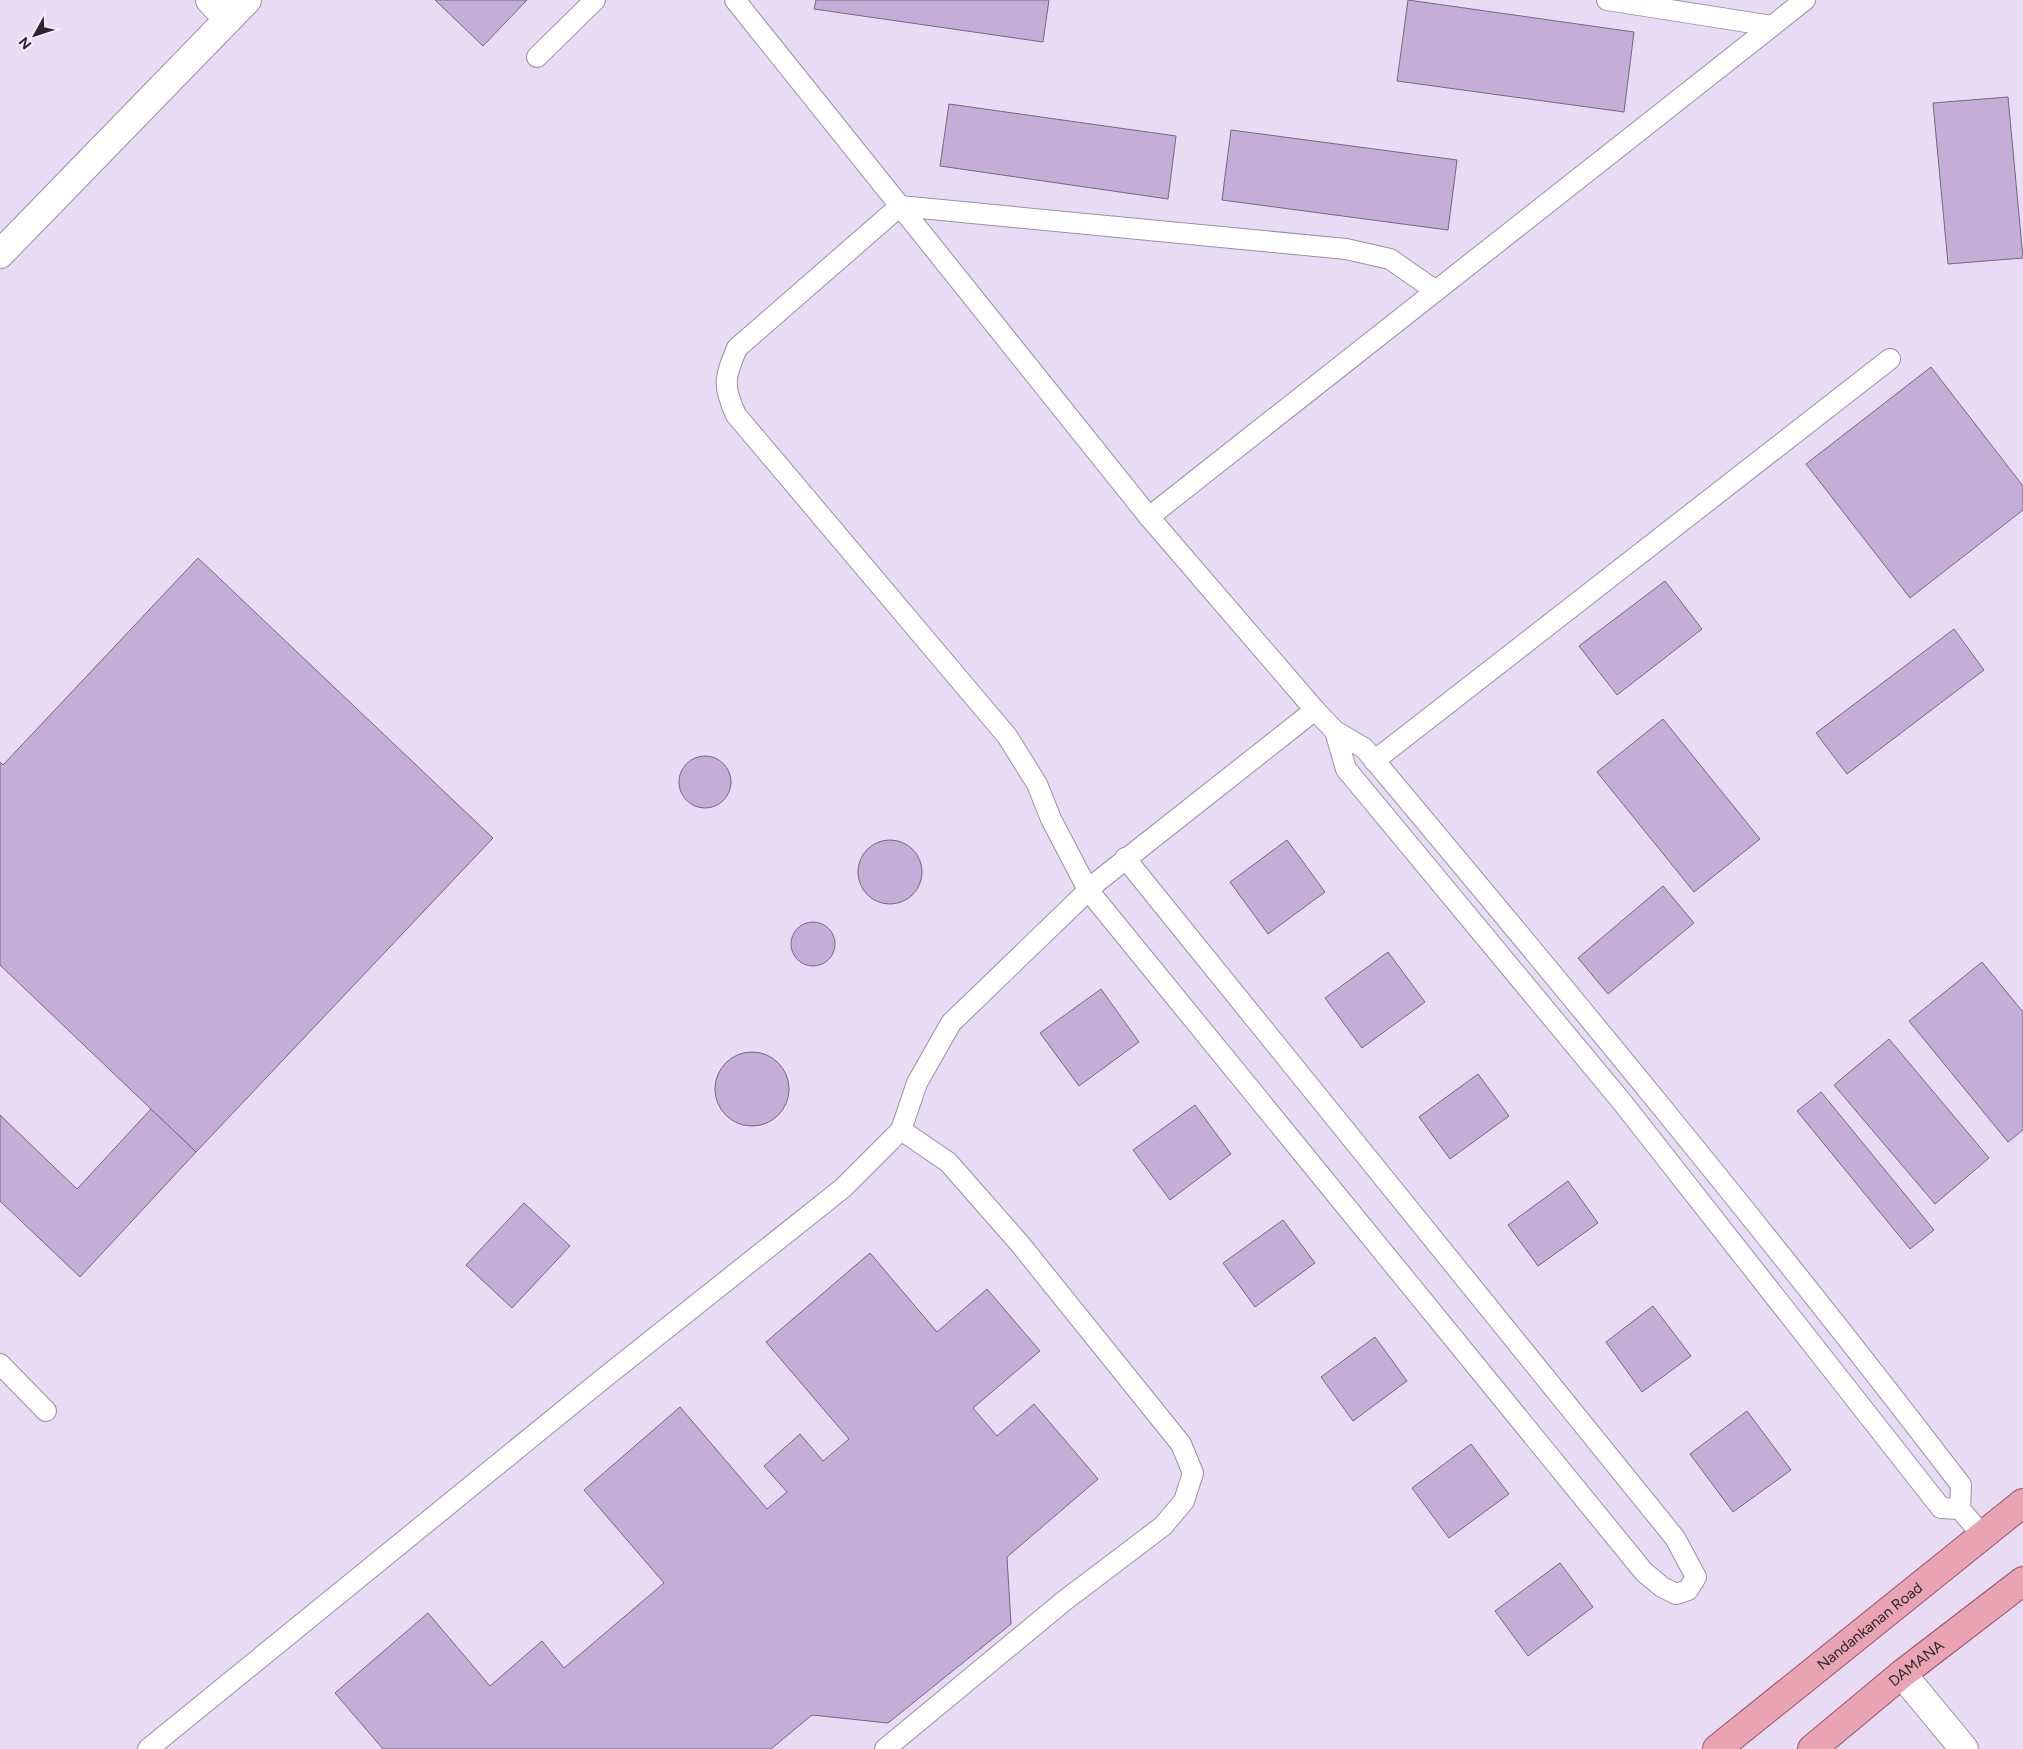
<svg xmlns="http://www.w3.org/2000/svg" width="2023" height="1749" viewBox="0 0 2023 1749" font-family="Figtree,sans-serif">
  <rect width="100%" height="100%" fill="#e8dcf4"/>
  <g fill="#c4aed8" stroke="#73687c">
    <path d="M435,0H527L483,46Z"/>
    <path d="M816,0H1049L1043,42L814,9Z"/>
    <path d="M1408,0L1634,32L1624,112L1397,81Z"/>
    <path d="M2008,97L2023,258L1948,264L1933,103Z"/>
    <path d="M949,104L1176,136L1168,199L940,166Z"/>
    <path d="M1231,130L1457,160L1448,230L1222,200Z"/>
    <path d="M1931,367L2023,486V510L1910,598L1806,464Z"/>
    <path d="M198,558L493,838L196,1152L0,965V762L3,765Z"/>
    <path d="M1665,581L1702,629L1617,695L1579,646Z"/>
    <path d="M1954,629L1984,670L1847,774L1816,733Z"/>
    <path d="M1663,719L1760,839L1694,892L1597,772Z"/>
    <circle cx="705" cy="782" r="26"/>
    <circle cx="890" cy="872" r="32"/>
    <path d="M1287,840L1325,892L1268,934L1230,882Z"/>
    <path d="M1663,886L1694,923L1608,994L1578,958Z"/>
    <circle cx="813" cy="944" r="22"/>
    <path d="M1388,952L1425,1002L1362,1048L1325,998Z"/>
    <path d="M1982,962L2023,1012V1130L2008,1142L1909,1021Z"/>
    <path d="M1101,989L1139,1042L1079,1086L1040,1033Z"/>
    <path d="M1889,1039L1989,1158L1935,1204L1834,1085Z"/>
    <circle cx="752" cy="1089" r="37"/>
    <path d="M1478,1074L1509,1116L1450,1159L1419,1117Z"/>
    <path d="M1821,1092L1934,1230L1910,1249L1797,1111Z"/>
    <path d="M1195,1105L1231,1154L1170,1200L1133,1150Z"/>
    <path d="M151,1109L196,1152L80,1277L0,1201V1115L77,1189Z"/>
    <path d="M1568,1181L1598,1223L1538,1266L1508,1225Z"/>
    <path d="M524,1203L570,1246L512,1308L466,1265Z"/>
    <path d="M1283,1220L1315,1263L1255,1307L1223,1263Z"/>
    <path d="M870,1253L937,1332L987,1289L1040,1351L973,1408L997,1436L1034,1404L1098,1479L1007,1557L1011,1624L888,1723L812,1715L771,1749H383L335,1693L428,1613L490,1686L542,1641L564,1668L664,1583L584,1490L680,1407L767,1509L787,1492L764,1466L800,1434L823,1461L849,1439L766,1342Z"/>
    <path d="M1653,1306L1691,1356L1642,1392L1606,1342Z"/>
    <path d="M1375,1337L1407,1381L1353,1421L1321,1377Z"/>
    <path d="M1747,1411L1791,1470L1733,1512L1690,1454Z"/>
    <path d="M1471,1444L1509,1494L1449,1538L1412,1488Z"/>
    <path d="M1560,1563L1593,1607L1528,1656L1495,1611Z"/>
  </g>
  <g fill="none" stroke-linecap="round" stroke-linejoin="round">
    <g stroke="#9a8fa5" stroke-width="22">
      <g id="lane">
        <path d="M735,0L1149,517L1315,710L1335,731L1364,748C1567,990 1769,1234 1961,1485L1960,1509L1941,1508L1622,1102L1346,769L1335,731"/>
        <path d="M1607,0L1772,26"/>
        <path d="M537,57L595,0"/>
        <path d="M1149,517L1805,0"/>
        <path d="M1374,761L1890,359"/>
        <path d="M1125,858L1675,1538L1696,1577L1688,1590L1676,1594L1662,1587L1644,1572L1088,890L1051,819L1037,784L1007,736L736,415C722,385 725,377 737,348L900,206L1346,249L1390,259L1436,291"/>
        <path d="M0,1364L46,1411"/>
        <path d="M1960,1509L1982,1535"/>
        <path d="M148,1749L599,1382L843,1188L901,1130L917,1083L951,1023L1097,882L1315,710"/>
        <path d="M885,1749L1064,1601L1163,1526L1184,1501L1193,1473L1181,1444L1020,1244L948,1162L901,1130"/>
      </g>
    </g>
    <g stroke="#9a8fa5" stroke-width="30">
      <g id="street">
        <path d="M210,0L228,19"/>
        <path d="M0,254L247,0"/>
        <path d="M1902,1674L1964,1749"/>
      </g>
    </g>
    <g stroke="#9d5165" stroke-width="30">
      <g id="primary">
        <path id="s1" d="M1717,1749L2023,1503"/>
        <path id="s2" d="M1812,1749L1902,1674L2023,1581"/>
      </g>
    </g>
    <use href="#lane" stroke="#fff" stroke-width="20"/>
    <use href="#street" stroke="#fff" stroke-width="28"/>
    <use href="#primary" stroke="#e9a4b4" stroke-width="28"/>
  </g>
  <g text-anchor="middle" stroke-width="4" stroke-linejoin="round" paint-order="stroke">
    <g font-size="15" fill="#2b2730" stroke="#f4eafd">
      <text dy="5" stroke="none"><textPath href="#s1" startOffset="196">Nandankanan Road</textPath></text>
      <text dy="5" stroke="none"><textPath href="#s2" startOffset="135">DAMANA</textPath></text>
    </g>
  </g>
  <g transform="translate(35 35) rotate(230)" stroke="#f4eafd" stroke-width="4" paint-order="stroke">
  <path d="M0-4L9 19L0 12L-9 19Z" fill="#2b2730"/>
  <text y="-8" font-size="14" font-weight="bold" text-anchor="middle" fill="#2b2730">N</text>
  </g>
</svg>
